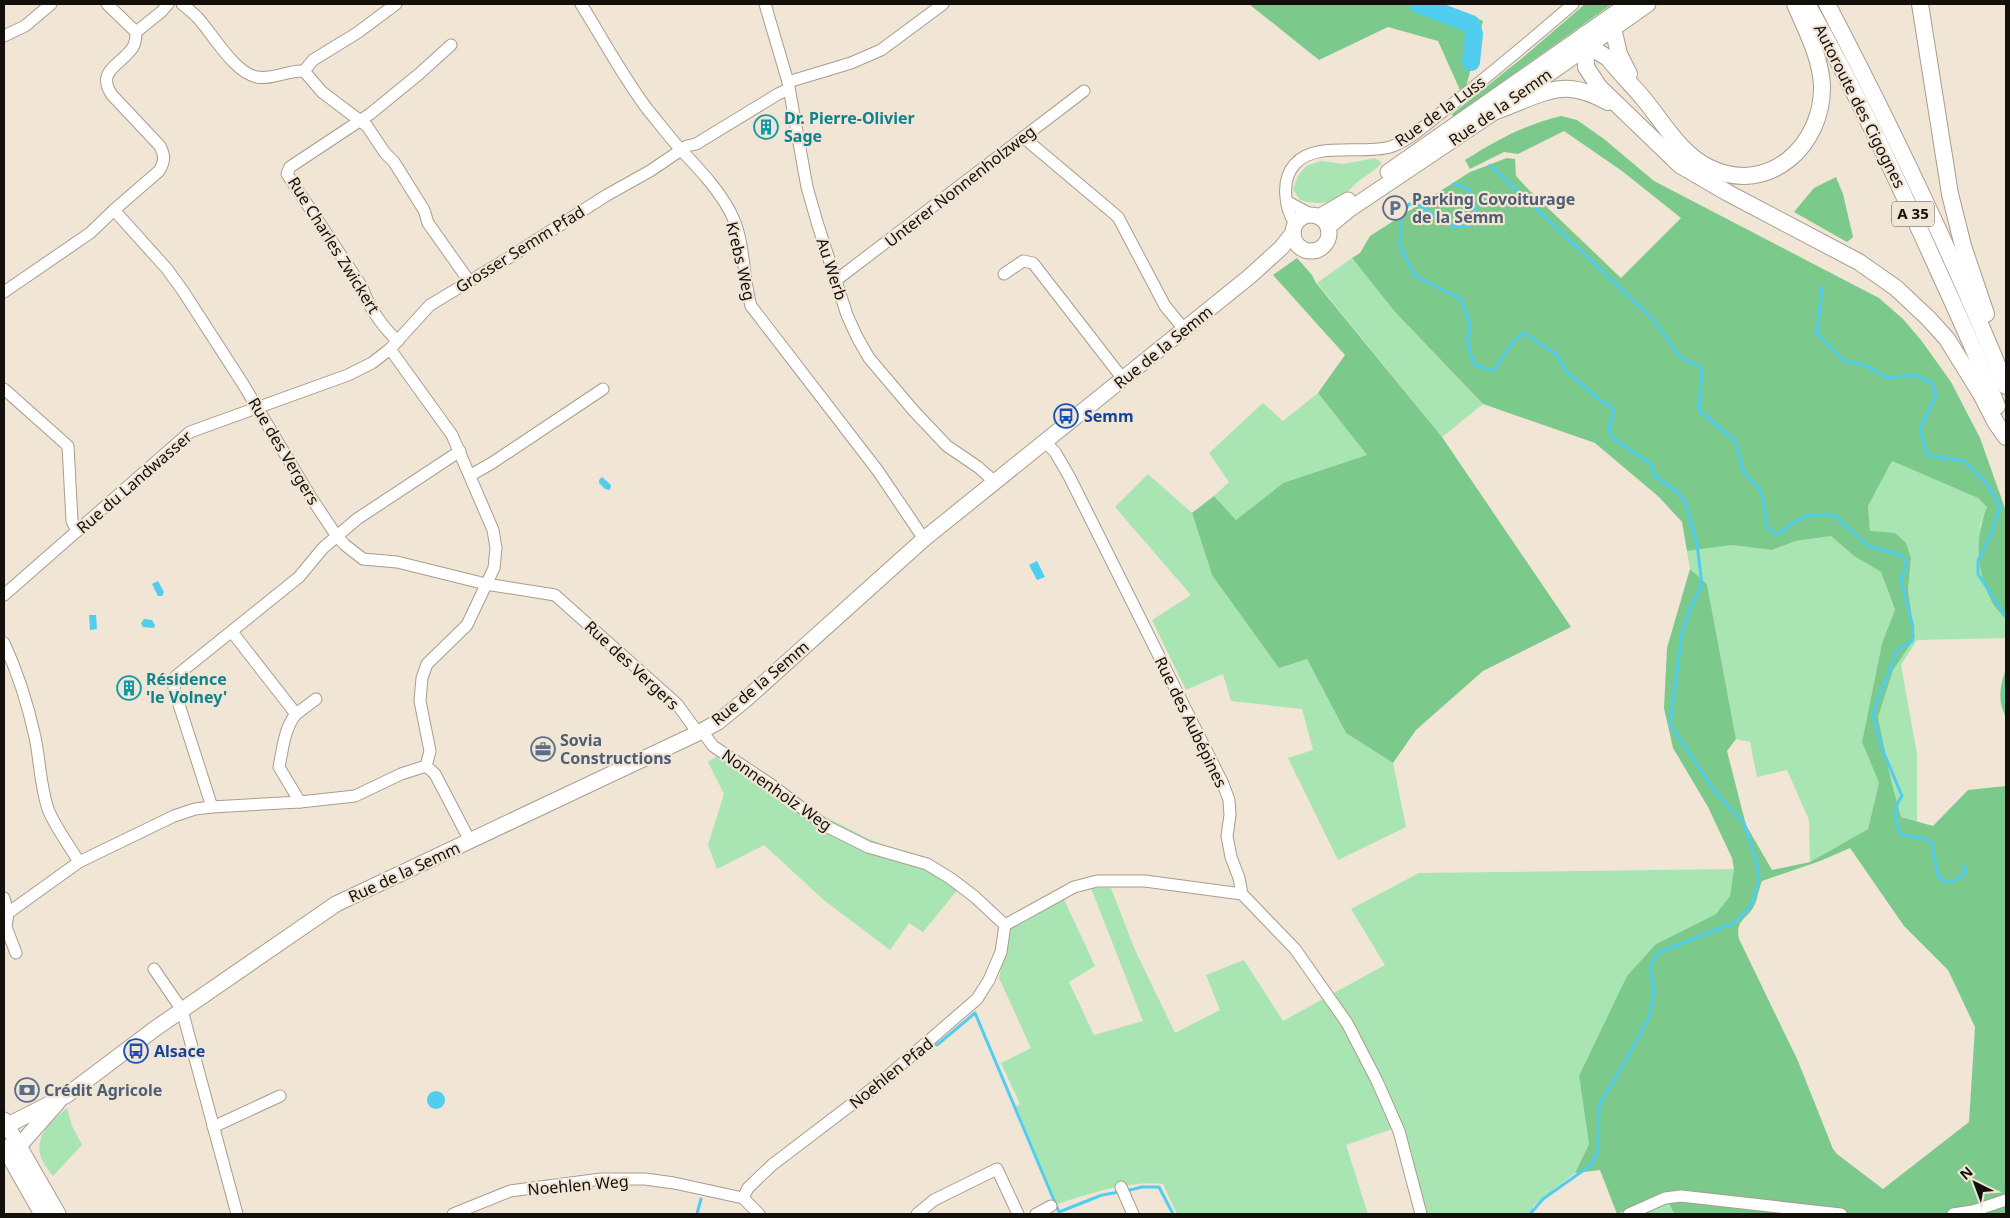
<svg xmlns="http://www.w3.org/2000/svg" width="2010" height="1218" viewBox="0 0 2010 1218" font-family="'Noto Sans',sans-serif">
  <rect width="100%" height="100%" fill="#f1e5d5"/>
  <g fill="#a8e5b3">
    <path d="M1375,158L1382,163C1375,170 1369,174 1360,180C1354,184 1349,191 1343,196C1331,205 1314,204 1300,200L1293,189L1298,176L1306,166L1321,161L1343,164Z"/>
    <path d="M1352,258L1395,312L1483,404L1442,437L1317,283Z"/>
    <path d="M1318,393L1367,455L1283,483L1236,520L1214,496L1229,482L1209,453L1263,403L1283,421Z"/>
    <path d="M1892,461L1978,498L1988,507L1980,526L1990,599L2006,620V638L1917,640L1901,665L1917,754V822L1901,817L1891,780L1878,717L1892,670L1915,638L1908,590L1911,558L1870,532L1868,506Z"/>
    <path d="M1148,474L1192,513L1212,575L1307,659L1346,733L1393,763L1406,827L1338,860L1288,758L1313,750L1302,709L1231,701L1223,674L1186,690L1152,620L1191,595L1115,507Z"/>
    <path d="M1831,536L1854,556L1881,572L1895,611L1882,643L1862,742L1879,783L1868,829L1810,862L1809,820L1787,770L1757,777L1750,742L1736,739L1707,584L1690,569L1687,551L1732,545L1772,550L1796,541Z"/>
    <path d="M728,749L806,807L869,839L944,869L963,883L923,932L909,923L890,950L825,901L764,845L717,869L708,845L724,794L708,762Z"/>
    <path d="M1734,869L1730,896L1716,914L1656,944L1579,1076L1589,1144L1575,1173L1533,1206L1534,1214H1417L1395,1128L1346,1145L1368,1214H1177L1163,1184C1130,1180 1089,1194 1057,1204L1016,1106L1020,1104L1001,1063L1031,1048L999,978L1010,924L1061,893L1095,966L1069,982L1094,1035L1143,1021L1091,888H1111L1135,950L1175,1033L1220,1010L1206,975L1244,960L1283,1021L1385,965L1351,909L1419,873Z"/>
    <path d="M67,1108L72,1126L82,1145L53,1176C27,1146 42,1129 67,1108Z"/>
    <path d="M1665,1194L1674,1214H1619Z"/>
  </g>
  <g fill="#7cca8b" fill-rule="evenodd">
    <path d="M1249,4H1442L1483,21L1466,87L1460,90L1438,41L1388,27L1319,60Z"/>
    <path d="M1585,4H1612L1453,117L1452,114L1521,59Z"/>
    <path d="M1561,116L1577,120L1604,139L1654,181L1879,298L1903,319L1921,340L1951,382L1980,438L2006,511V620C2001,613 1993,606 1990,598C1976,567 1975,539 1987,507L1978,498L1892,461L1868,506L1870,531L1895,533L1906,543L1911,558L1908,590L1915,638L1893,670L1878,717L1891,780L1901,817L1933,826L1968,790L2006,786V1214H1674L1665,1194L1617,1214L1600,1170L1575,1173L1589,1144L1579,1076L1627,976L1656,944L1716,914L1730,896L1734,869L1732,858L1708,807L1673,748L1664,708L1667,648L1690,569L1707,584L1736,739L1727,751L1746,825L1772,870L1810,862L1868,829L1879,783L1862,742L1882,643L1895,610L1881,572L1854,556L1831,536L1796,541L1772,550L1732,545L1687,551L1682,522L1659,497L1595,443L1483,404L1395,312L1352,258L1360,253L1370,236L1470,172L1507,158L1515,159L1516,176L1528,189L1621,278L1681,218L1622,171L1564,131L1518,154L1504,152L1470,169L1465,160C1497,140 1524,125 1561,116ZM1850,848L1904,926L1948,970L1975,1027L1969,1122L1883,1189L1837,1154L1833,1149L1798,1061L1739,939C1735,918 1748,920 1755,904C1758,897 1759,888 1762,881L1820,861Z"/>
    <path d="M1836,177L1843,194L1853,237L1847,242L1794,212L1814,188Z"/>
    <path d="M1297,258L1312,275L1316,283L1442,437L1571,627L1483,671L1416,730L1393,763L1346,733L1307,659L1279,668L1212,575L1192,513L1214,496L1236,520L1283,483L1367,455L1318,393L1345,355L1273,275Z"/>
    <path d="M2006,669V717C1997,702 2000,685 2006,669Z"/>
  </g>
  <g fill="#51cdf0">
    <path d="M602,477L611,485L610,490L605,489L599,483V480Z"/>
    <path d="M1037,561L1045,577L1037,580L1029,565Z"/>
    <path d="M158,581L164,592L162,596H158L152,584Z"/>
    <path d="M89,615H96L97,629L90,630Z"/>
    <path d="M144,619L152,620L155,625L154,628L143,627L141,623Z"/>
    <circle cx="436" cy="1100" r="9"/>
  </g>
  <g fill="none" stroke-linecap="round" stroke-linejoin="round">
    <g stroke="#51cdf0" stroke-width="3">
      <path d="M1490,165L1653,319L1681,358L1702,368L1699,410L1736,442L1743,471L1759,489L1763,499L1767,527L1776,535C1783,532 1787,528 1793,523C1806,513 1819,515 1834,515L1868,546L1900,555L1907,562L1901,580L1913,627L1912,641L1897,651L1873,713L1881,746L1902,796C1893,806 1895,823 1901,835C1912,837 1921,836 1931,842L1938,876L1945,882C1955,882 1960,879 1966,871L1963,866"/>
      <path d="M1454,184L1469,189L1475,204L1476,218L1469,226L1454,227L1418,205L1409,204L1401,216L1400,246L1415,276L1461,299L1470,325L1467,340L1472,359L1476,366L1494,370L1512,343L1524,333L1557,355L1566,371L1602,402L1609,404L1614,412L1609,428L1611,437L1651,464L1654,475L1677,492L1685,501L1697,544L1702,585L1691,606L1682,633L1670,724L1716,793L1744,823L1756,860L1759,879L1752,904L1736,922L1658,953L1650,967L1654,991L1650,1015L1628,1057L1599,1105L1598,1151L1591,1165L1543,1199L1530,1214"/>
      <path d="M1822,287L1817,334L1844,361L1865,365L1887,378L1912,375L1931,382L1936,395L1920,429L1927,455L1964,461L1987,484L2000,506L1992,532L1978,561V574L2006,617"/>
      <path d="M2006,687V703"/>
      <path d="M932,1041L937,1045L975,1013L1059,1212L1102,1195L1120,1192"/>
      <path d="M1126,1191L1142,1187H1159L1173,1214"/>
      <path d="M697,1214L701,1199"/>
    </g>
    <path stroke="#51cdf0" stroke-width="18" d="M1418,4L1471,24L1474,34L1471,62"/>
    <g stroke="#a89d8e" stroke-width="13">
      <g id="minor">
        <path d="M107,4L136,32L161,12L168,4"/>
        <path d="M182,4C187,8 192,12 197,17C213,34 234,73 257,77C273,80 288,70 304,71L322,92L367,126L385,153L394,162L424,210L428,223L469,281"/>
        <path d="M581,4C603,39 623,77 648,110C659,123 670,138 682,151C701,171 723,194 734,220C745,247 743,278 751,306L878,471L924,539"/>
        <path d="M765,4L788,82L807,187L817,222L847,315L857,337L869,358L913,410L947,446L978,467L995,482"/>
        <path d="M136,32C136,37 136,42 133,47C122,65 95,70 112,95L160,146C165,156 165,161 159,171L114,210L167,269L183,291L243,384L312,499L336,535L345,545L363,559L397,562L486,584L555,595L677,704L698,733"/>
        <path d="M4,36L25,26L51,4"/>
        <path d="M304,71L313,60L357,33L396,4"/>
        <path d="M788,82L851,63L881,50L943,4"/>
        <path d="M1023,137L1118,217L1165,306L1184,329"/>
        <path d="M1288,202L1312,215"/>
        <path d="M1295,224C1284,207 1281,179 1295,164C1315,141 1362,155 1390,147C1409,141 1426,124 1441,113C1486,78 1530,41 1573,4"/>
        <path d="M1004,274L1023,261L1033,263L1123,379"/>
        <path d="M835,281L1084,91"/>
        <path d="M4,292L90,233L114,210"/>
        <path d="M398,341C383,328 368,306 362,287L287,174L290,167L370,114L419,74L451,45"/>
        <path d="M4,389L68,446L72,521L77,531"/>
        <path d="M1045,442L1055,452L1069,476L1223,784L1229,800L1230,815L1227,836L1231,857L1239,878L1242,894L1295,949L1347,1023L1377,1081L1399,1131L1421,1214"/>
        <path d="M471,475L492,463L603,389"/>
        <path d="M4,595L190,432L348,375L372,363L390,349"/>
        <path d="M232,632L296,714C284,729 283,748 279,767L300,802"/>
        <path d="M4,643C18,673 28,705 35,737C40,761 40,785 48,809C55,827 69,845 79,862"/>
        <path d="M296,714L316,699"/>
        <path d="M702,731L713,746L773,786L824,825L868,847L927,864L950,878L975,897L1005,925L1074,887L1097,881H1145L1242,894"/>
        <path d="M212,807L174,689L176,676L299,577L323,548L357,519L460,451"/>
        <path d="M470,841L435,774L426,766L430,751L420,701L422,678L427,664L467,625L494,568L496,548L493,530L452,435L390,349L430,305L510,257L607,195L650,171L687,146L696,144L778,94L789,89"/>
        <path d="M4,898L8,913L6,927L16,953"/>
        <path d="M8,913L79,862L174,816L195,809L212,807L300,802L355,796L401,774L426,766"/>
        <path d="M154,969L182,1010L237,1214"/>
        <path d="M213,1127L280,1096"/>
        <path d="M1121,1187L1133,1214"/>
        <path d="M743,1198L748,1188L772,1165L881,1082L977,999L989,980L1001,952L1005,925"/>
        <path d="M453,1214L510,1191L601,1179H645L674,1183L743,1198L759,1214"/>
        <path d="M917,1214L934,1200L997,1169L1018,1214"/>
        <path d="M1036,1214L1051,1206"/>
        <path d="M1629,1214L1665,1198L1681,1196L1841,1214"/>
        <path d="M1953,1214L1973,1211L2006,1200"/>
      </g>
    </g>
    <g stroke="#a89d8e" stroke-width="17">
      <g id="major">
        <path d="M1388,172L1628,4"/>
        <circle cx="1311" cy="233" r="18"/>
        <path d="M1319,217L1348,200"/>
        <path d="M1328,227L1350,209L1496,111L1648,4"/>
        <path d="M4,1120L58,1214"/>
        <path d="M4,1127L67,1095L156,1028L336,904L698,733L718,722L745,700L924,539L1249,277L1281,248L1293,233"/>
        <path d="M4,1147L42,1214"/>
        <path d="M7,1153L19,1146L58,1102"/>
      </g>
    </g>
    <g stroke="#a89d8e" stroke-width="18">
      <g id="highway">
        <path d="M1807,4C1854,87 1894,173 1933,259C1955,308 1978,356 1997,406"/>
        <path d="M1827,4C1892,128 1953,256 2006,386"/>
        <path d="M1920,4L1950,194L1963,246L1986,314"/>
        <path d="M1613,28L1619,54L1629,74"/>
        <path d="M1585,34L1586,67L1599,87L1680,165L1728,193L1859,262L1896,288L1928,318L1947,339L1981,394L1996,423L2006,437"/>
        <path d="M1578,42L1595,50L1608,58C1619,72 1631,84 1643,98C1663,122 1680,154 1710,168C1769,196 1823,145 1822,86C1821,58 1806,30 1795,4"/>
        <path d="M1496,111C1517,104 1549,86 1571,89C1584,90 1597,96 1608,102"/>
      </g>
    </g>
    <use href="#minor" stroke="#fff" stroke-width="11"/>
    <use href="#major" stroke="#fff" stroke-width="15"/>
    <use href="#highway" stroke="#fff" stroke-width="16"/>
  </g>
  <defs>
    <g id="building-ring" transform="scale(1.25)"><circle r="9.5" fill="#f1e5d5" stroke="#0f9aa8" stroke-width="1.5"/><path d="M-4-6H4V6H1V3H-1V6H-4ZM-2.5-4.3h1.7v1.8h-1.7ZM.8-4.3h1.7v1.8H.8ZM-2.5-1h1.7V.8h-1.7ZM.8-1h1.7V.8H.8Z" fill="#0f9aa8"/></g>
    <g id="parking-ring" transform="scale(1.25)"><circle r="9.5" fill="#f1e5d5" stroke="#5c6f8a" stroke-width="1.5"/><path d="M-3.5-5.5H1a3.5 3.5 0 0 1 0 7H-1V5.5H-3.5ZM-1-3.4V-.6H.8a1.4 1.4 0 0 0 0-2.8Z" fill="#5c6f8a"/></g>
    <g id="bus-ring" transform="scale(1.25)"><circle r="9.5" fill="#f1e5d5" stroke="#1a4fb4" stroke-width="1.5"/><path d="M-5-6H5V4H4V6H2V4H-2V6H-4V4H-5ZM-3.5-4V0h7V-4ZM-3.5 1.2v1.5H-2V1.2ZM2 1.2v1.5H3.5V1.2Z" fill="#1a4fb4"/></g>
    <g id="office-ring" transform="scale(1.25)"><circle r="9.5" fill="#f1e5d5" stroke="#5c6f8a" stroke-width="1.5"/><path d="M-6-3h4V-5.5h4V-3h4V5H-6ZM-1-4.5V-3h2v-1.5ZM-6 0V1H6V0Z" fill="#5c6f8a"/></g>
    <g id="bank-ring" transform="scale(1.25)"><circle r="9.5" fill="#f1e5d5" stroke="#5c6f8a" stroke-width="1.5"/><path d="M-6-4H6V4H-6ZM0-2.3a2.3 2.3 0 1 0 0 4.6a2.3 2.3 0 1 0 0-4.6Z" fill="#5c6f8a"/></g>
  </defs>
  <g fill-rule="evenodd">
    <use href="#building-ring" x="766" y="127"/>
    <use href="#parking-ring" x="1395" y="208"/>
    <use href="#bus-ring" x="1066" y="416"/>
    <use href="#building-ring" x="129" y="688"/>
    <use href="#office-ring" x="543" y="749"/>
    <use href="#bus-ring" x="136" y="1051"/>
    <use href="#bank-ring" x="27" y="1090"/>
  </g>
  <g text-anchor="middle" stroke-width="4.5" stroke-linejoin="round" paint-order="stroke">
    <rect fill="#f1e5d5" stroke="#564f47" stroke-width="1" x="1892" y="201.5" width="42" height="25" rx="4"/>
    <g font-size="15" font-weight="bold" fill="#130f0a">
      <text x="1913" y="219">A 35</text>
    </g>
    <g font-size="16" fill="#130f0a" stroke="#f1e5d5">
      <text transform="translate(1860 106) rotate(63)" y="6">Autoroute des Cigognes</text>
      <text transform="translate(1500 107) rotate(-35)" y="6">Rue de la Semm</text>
      <text transform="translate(1440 111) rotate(-36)" y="6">Rue de la Luss</text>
      <text transform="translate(960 186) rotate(-38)" y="6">Unterer Nonnenholzweg</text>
      <text transform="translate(334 245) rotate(58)" y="6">Rue Charles Zwickert</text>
      <text transform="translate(520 249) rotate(-32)" y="6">Grosser Semm Pfad</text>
      <text transform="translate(741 261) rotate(77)" y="6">Krebs Weg</text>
      <text transform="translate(832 269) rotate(72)" y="6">Au Werb</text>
      <text transform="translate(1163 347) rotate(-39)" y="6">Rue de la Semm</text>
      <text transform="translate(284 451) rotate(59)" y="6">Rue des Vergers</text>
      <text transform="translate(134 482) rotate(-41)" y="6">Rue du Landwasser</text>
      <text transform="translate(632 665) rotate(43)" y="6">Rue des Vergers</text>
      <text transform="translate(760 683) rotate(-40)" y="6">Rue de la Semm</text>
      <text transform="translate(1191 722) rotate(64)" y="6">Rue des Aubépines</text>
      <text transform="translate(777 790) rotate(35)" y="6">Nonnenholz Weg</text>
      <text transform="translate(404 872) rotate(-25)" y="6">Rue de la Semm</text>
      <text transform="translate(891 1073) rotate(-39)" y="6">Noehlen Pfad</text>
      <text transform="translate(578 1185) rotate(-5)" y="6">Noehlen Weg</text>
    </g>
    <g font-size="16" font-weight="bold" fill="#0d838f" stroke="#f1e5d5" text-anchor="start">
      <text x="784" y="124">Dr. Pierre-Olivier<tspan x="784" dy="18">Sage</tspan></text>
      <text x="146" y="685">Résidence<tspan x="146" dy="18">'le Volney'</tspan></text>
    </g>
    <g font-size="16" font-weight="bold" fill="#4e5e75" stroke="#f1e5d5" text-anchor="start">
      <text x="1412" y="205">Parking Covoiturage<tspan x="1412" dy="18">de la Semm</tspan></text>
      <text x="560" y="746">Sovia<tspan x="560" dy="18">Constructions</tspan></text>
      <text x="44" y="1096">Crédit Agricole</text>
    </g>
    <g font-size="16" font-weight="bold" fill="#164399" stroke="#f1e5d5" text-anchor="start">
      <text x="1084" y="422">Semm</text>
      <text x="154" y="1057">Alsace</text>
    </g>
  </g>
  <rect width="2010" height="1218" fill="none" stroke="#130f0a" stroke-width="10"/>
  <g transform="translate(1975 1183) rotate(318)" stroke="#f1e5d5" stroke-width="4" paint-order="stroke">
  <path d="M0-4L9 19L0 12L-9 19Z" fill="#130f0a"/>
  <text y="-8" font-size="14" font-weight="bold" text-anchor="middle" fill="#130f0a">N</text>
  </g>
</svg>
